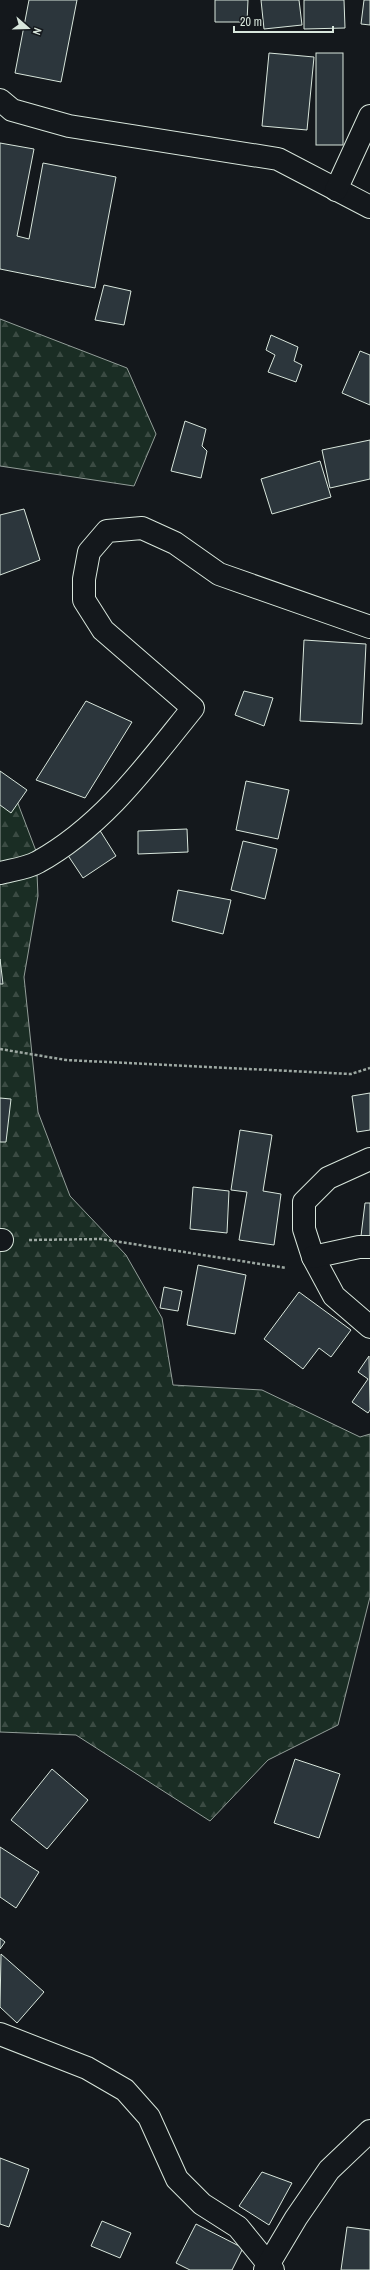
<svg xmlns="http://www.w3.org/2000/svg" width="370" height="2270" viewBox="0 0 370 2270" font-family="'Archivo Narrow',sans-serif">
  <defs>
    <pattern id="forest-firs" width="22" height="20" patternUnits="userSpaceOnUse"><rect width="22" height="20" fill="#1a2d24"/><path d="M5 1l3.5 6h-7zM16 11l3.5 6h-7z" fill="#3b4b43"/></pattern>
  </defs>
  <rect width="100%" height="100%" fill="#14181c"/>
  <g fill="url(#forest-firs)" stroke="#939e99">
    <path d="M0,319L127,368L156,434L134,486L0,466Z"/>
    <path d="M0,788L17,801L36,851L38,896L24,977L38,1112L70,1196L126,1255L162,1318L173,1385L262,1390L360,1437L370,1434V1597L338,1725L268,1760L210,1821L76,1735L0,1732Z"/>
  </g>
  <g fill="#2c363c" stroke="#d8e6dc">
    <path d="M29,0H77L61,82L15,73Z"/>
    <path d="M215,0H248L247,22H215Z"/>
    <path d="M261,0H299L302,25L264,29Z"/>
    <path d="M304,0H344L345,28L304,29Z"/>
    <path d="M364,0H370V25L361,24Z"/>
    <path d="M269,53L314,57L307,130L262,126Z"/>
    <rect x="316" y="53" width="27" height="92"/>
    <path d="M0,143L34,149L17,236L29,239L43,163L116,177L95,288L0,269Z"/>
    <path d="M104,285L131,291L124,325L95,320Z"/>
    <path d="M271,335L298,347L294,361L302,365L296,382L268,372L275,355L266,350Z"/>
    <path d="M360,351L370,355V405L342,393Z"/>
    <path d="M185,421L206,429L202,446L207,451L201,478L171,471Z"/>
    <path d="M370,440V479L330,488L322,450Z"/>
    <path d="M320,461L331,497L272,514L261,479Z"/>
    <path d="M24,509L40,560L0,575V515Z"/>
    <path d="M304,640L366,644L362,724L300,721Z"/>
    <path d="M244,691L273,698L264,726L235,715Z"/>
    <path d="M86,701L132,722L85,798L36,780Z"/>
    <path d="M0,771L27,790L11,813L0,805Z"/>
    <path d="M246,781L289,790L278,839L236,830Z"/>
    <path d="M99,829L116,856L83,878L65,851Z"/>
    <path d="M187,829L188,852L138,854V831Z"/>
    <path d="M243,841L277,849L265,899L231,890Z"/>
    <path d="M178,890L231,900L223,934L172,921Z"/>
    <path d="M0,959L3,984H0Z"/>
    <path d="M370,1093V1130L357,1132L352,1096Z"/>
    <path d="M0,1098L11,1099L6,1142H0Z"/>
    <path d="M240,1130L272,1135L263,1191L281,1194L274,1245L239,1240L247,1192L231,1190Z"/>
    <path d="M193,1187L229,1191L227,1233L190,1229Z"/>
    <path d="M365,1203H370V1237L361,1236Z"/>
    <path d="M198,1265L246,1275L235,1334L187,1325Z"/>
    <path d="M164,1287L182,1291L178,1311L160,1308Z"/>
    <path d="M299,1292L351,1330L331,1357L319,1348L303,1369L264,1339Z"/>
    <path d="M369,1356L370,1410L368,1413L352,1402L368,1379L358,1372Z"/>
    <path d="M295,1759L340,1774L319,1838L274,1823Z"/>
    <path d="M52,1769L88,1800L47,1849L11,1820Z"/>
    <path d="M0,1847L39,1872L16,1908L0,1897Z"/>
    <path d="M0,1938L5,1942L0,1949Z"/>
    <path d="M1,1954L44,1992L17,2023L0,2007Z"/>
    <path d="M0,2158L29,2169L9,2227L0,2224Z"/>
    <path d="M262,2172L292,2183L269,2225L239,2206Z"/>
    <path d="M102,2221L131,2233L120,2258L91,2246Z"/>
    <path d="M196,2224L243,2248L232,2270H190L176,2263Z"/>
    <path d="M347,2227L370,2230V2270H341Z"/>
  </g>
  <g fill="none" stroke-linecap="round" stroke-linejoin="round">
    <g stroke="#d8e6dc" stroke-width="24">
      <g id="minor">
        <path d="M0,100L12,110L69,126L278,159L370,207"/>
        <path d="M336,190L370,116"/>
        <path d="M0,873C12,870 28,868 38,862C103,826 147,765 193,708L103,630L84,600V579L89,552L107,531L142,528L175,543L219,574L370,627"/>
        <path d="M370,1159L328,1178L304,1202V1229L313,1257L334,1296L370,1327"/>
        <path d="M0,1240H2"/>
        <path d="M313,1257L359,1247H370"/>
        <path d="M0,2034L87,2068L125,2090L149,2117L177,2179L202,2204L238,2227L273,2270"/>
        <path d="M265,2270L296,2218L329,2170L370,2131"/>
      </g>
    </g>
    <g stroke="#9da8a2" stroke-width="2.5" stroke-dasharray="3 2" stroke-linecap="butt">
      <path d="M0,1049L66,1060L351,1074L370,1068"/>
      <path d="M29,1240L101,1239L286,1268"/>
    </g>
    <use href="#minor" stroke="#14181c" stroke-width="22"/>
  </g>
  <g transform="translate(28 28) rotate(110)" stroke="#14181c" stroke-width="3" paint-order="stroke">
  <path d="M0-3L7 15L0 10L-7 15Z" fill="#d8e6dc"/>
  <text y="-6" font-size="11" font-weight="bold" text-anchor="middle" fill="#d8e6dc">N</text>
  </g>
  <path d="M234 26v6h99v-6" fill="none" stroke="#d8e6dc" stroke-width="2"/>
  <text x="240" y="26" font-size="12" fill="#d8e6dc" stroke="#14181c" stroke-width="3" paint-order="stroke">20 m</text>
</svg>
